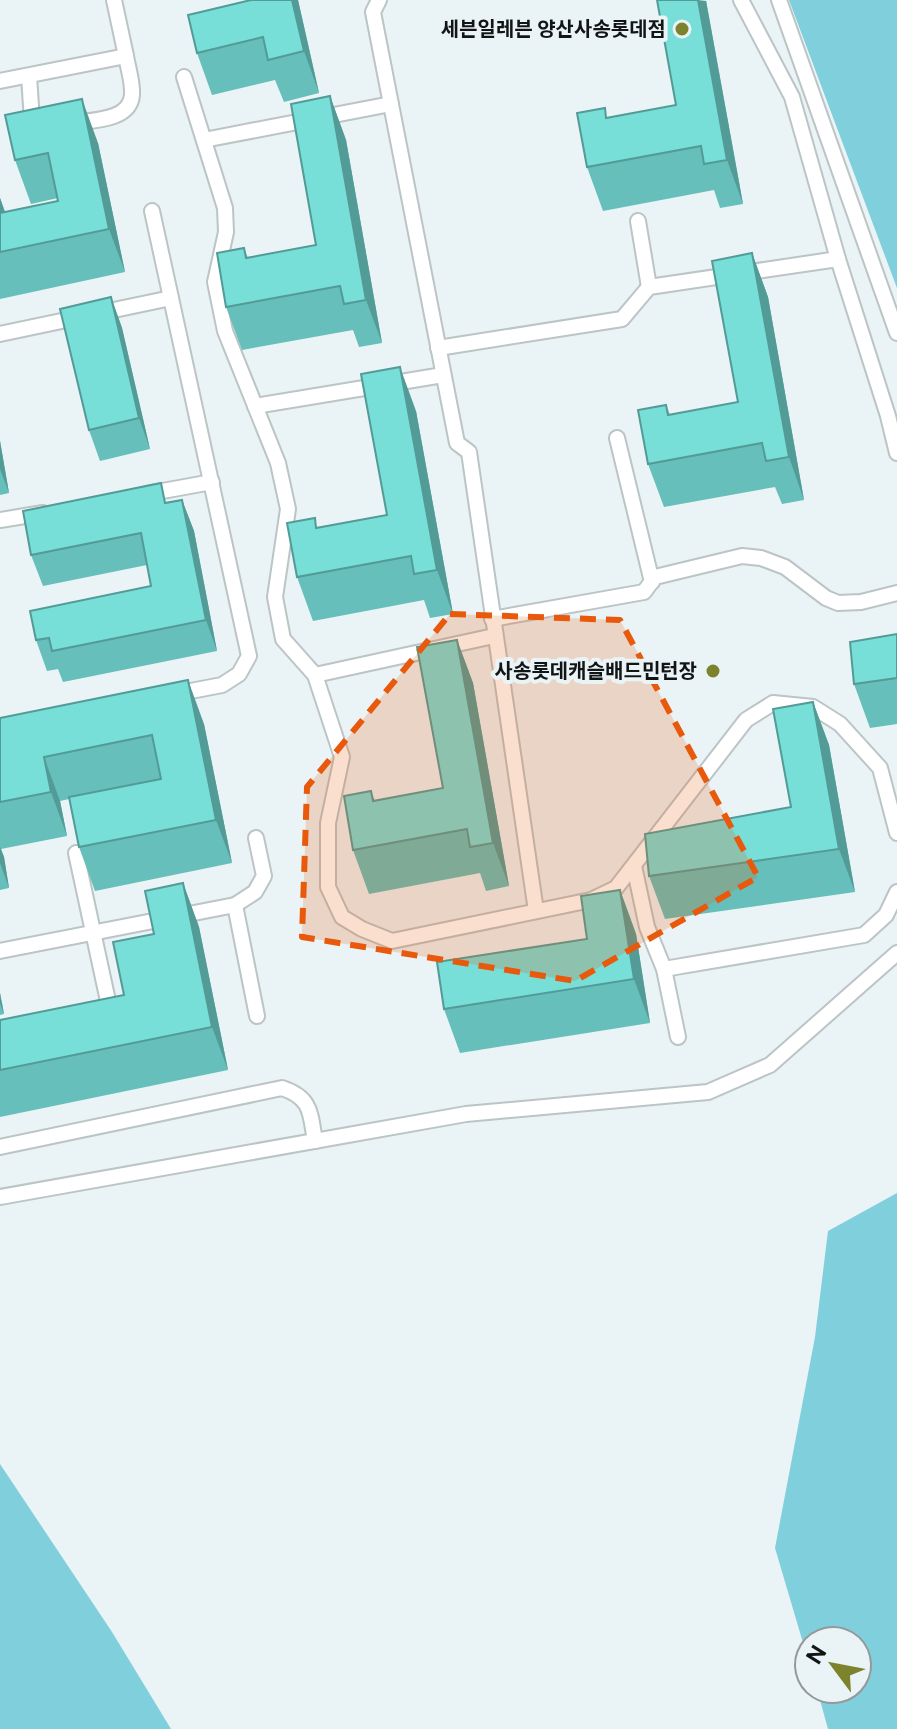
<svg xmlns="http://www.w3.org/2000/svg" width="897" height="1729" viewBox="0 0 897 1729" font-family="'Public Sans','Noto Sans KR',sans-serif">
  <rect width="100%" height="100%" fill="#eaf3f5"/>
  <g fill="#80cfdd">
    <path d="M789,0H897V288Z"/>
    <path d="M897,1193V1729H828L817,1689H857V1641H809V1663L775,1548L815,1337L828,1231Z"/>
    <path d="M0,1464L112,1632L171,1729H0Z"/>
  </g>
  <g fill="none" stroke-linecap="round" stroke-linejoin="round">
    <g stroke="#bcc4c6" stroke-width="18">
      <g id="service">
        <path d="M379,0L373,12L457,443L469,452L536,911"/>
        <path d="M741,0L792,97L838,259L888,416L897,453"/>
        <path d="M779,0L897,333"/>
        <path d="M29,76L32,121L37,125"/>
        <path d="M184,77L225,208L226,232L215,282L225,331L278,463L288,509L275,597L283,639L315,675L342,757L328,823V887L342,917L362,929L392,941L591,900L616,888L746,720L773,703L813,707L840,724L880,768L897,833"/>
        <path d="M0,81L126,56L114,0"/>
        <path d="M73,123C92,120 130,121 132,95C133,83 128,68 126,56"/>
        <path d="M204,140L391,104"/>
        <path d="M152,211L249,656L239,674L222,685L175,694"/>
        <path d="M638,221L649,287"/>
        <path d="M0,334L171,298"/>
        <path d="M438,348L622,319L649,287L838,259"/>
        <path d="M255,406L443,375"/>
        <path d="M617,438L652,582"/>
        <path d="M146,494L212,482"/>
        <path d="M0,520L43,513"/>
        <path d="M492,619L644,592L655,577L742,556L761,558L785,567L826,598L838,603L861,602L897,593"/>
        <path d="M315,675L494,636"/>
        <path d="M76,853L111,1015"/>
        <path d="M634,866L647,927L664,969L678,1037"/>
        <path d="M235,905L255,892L264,876L256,838"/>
        <path d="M0,951L235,905L257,1016"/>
        <path d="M664,969L864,935L886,915L897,892"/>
        <path d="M0,1147L282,1088C312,1098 310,1113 315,1141"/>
        <path d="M0,1197L466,1114L708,1092L770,1065L897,953"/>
      </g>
    </g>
    <use href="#service" stroke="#fff" stroke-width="14"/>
  </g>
  <g fill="#66bfba">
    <path d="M298,0L319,93L284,102L275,80L212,95L197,53Z"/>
    <path d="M706,0L743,204L720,208L714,190L603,211L587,167L676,105Z"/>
    <path d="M330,96L346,140L382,343L359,347L353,330L242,350L226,307L244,248L248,258L316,245Z"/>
    <path d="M98,143L125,272L0,299V198L5,212L58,201V198L31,204L15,160Z"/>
    <path d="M752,253L768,297L804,500L782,504L775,487L664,507L648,464L666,405L670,415L738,402Z"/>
    <path d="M111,297L122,328L150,449L100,461L89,430Z"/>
    <path d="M416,411L453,614L430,618L424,600L313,621L297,577L318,528L387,515Z"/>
    <path d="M0,441L9,493L0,495Z"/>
    <path d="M182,500L194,531L217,651L63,682L58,669L47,671L36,640L151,586L147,565L43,586L31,555L168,503Z"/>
    <path d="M897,634V724L870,728L854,684Z"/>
    <path d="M457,640L473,683L509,886L486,891L480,873L369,894L353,850L371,791L375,801L443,788Z"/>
    <path d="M813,702L829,745L855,892L665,919L649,876L791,807Z"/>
    <path d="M0,718L204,724L232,863L95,891L79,847L69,799L60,801L67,836L1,849L4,857L9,888L0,890Z"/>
    <path d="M183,883L199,927L228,1070L0,1117V1020L124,995L154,934Z"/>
    <path d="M620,890L636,934L650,1023L460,1053L444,1009L587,939Z"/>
    <path d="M0,993L4,1014L0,1015Z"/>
  </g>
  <g fill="#539b97">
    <path d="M292,0H298L319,93L304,51Z"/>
    <path d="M698,0L706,1L743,204L727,160Z"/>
    <path d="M330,96L346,140L382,343L366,300Z"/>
    <path d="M82,99L98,143L125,272L109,229Z"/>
    <path d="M0,198L6,215L0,216Z"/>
    <path d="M752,253L768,297L804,500L789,457Z"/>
    <path d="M111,297L122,328L150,449L139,418Z"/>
    <path d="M400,367L416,411L453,614L437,570Z"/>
    <path d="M0,441L9,493L0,469Z"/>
    <path d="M182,500L194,531L217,651L206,620Z"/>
    <path d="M457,640L473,683L509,886L493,843Z"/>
    <path d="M188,680L204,724L232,863L216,820Z"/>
    <path d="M813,702L829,745L855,892L839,849Z"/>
    <path d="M44,757L60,801L67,836L51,792Z"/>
    <path d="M0,847L4,857L9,888L0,863Z"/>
    <path d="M183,883L199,927L228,1070L212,1027Z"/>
    <path d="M620,890L636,934L650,1023L634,979Z"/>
    <path d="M0,993L4,1014L0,1003Z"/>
  </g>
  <g fill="#77ded8" stroke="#539b97" stroke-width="2">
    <path d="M251,0H292L304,51L268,60L263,37L197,53L188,15Z"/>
    <path d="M657,0H698L727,160L704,164L701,146L587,167L577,113L605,108L606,118L676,105Z"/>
    <path d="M330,96L366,300L344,304L340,286L226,307L217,253L244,248L246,258L316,245L291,104Z"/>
    <path d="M82,99L109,229L0,252V213L58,201L48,153L15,160L5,115Z"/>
    <path d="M752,253L789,457L766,461L762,443L648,464L638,410L666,405L668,415L738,402L712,261Z"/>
    <path d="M111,297L139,418L89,430L60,309Z"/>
    <path d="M400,367L437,570L414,574L411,556L297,577L287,523L315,518L316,528L387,515L361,374Z"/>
    <path d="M161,483L165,503L182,500L206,620L52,651L49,638L36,640L30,611L151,586L141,533L31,555L23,511Z"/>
    <path d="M897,634V678L854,684L850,642Z"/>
    <path d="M457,640L493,843L470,847L467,829L353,850L344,796L371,791L373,801L443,788L417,647Z"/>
    <path d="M188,680L216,820L79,847L69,797L161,779L152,735L44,757L51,792L0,802V718Z"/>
    <path d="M813,702L839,849L649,876L645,834L791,807L773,709Z"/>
    <path d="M183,883L212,1027L0,1070V1020L124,995L113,942L154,934L145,891Z"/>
    <path d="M620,890L634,979L444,1009L437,962L587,939L581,896Z"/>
  </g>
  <path fill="#e8590c" fill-opacity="0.2" stroke="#e8590c" stroke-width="6" stroke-dasharray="16 10" stroke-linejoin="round" d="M450,614L620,620L758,877L575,981L302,937L307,787Z"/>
  <g fill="#7d822c" stroke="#eaf3f5" stroke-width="3">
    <circle cx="682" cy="29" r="8"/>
    <circle cx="713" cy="671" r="8"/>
  </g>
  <g text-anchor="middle" stroke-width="8" stroke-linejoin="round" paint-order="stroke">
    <g font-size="20" font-weight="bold" fill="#121516" stroke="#eaf3f5" text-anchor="end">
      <text x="666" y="36">세븐일레븐 양산사송롯데점</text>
      <text x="697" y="678">사송롯데캐슬배드민턴장</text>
    </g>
  </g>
  <g transform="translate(833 1665) rotate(302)"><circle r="38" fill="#eaf3f5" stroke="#949a9c" stroke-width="2"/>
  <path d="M0-6L14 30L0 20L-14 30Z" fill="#7d822c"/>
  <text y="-12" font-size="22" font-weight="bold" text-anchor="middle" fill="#121516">N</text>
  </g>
</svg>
